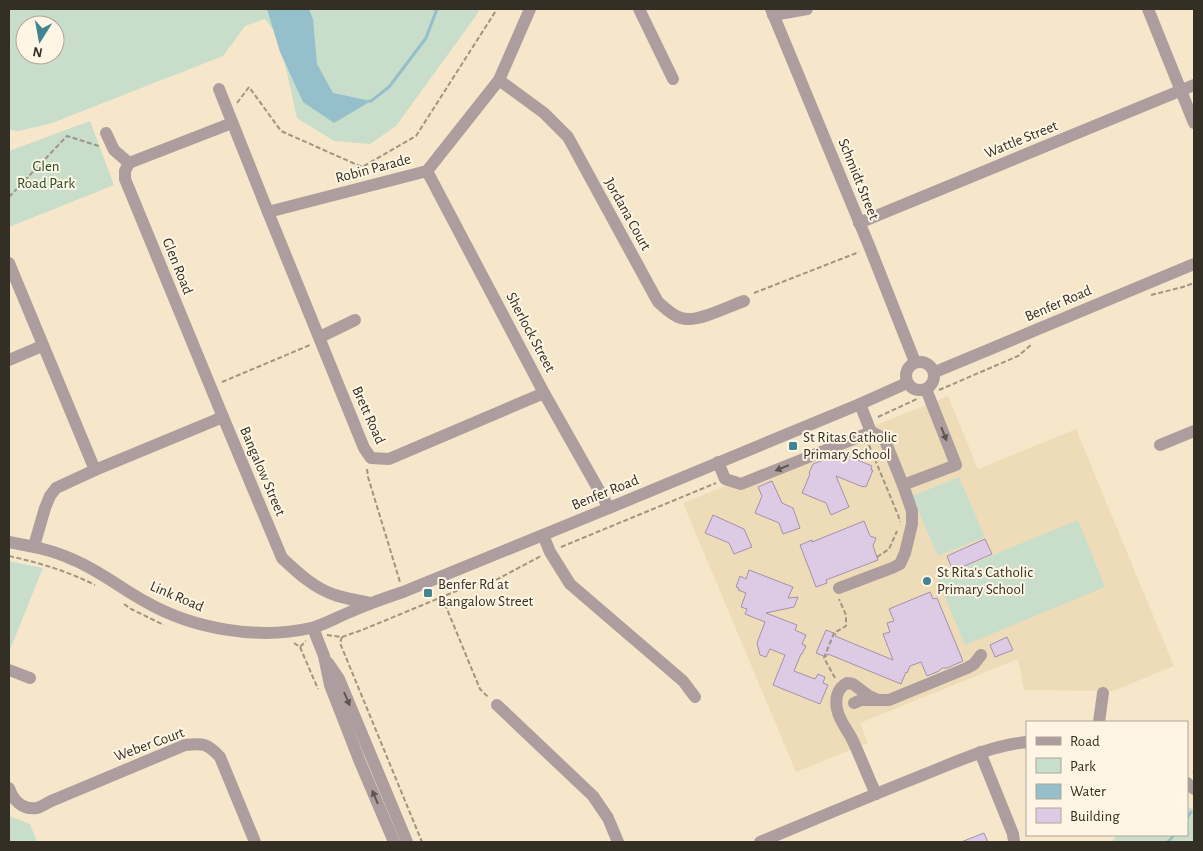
<svg xmlns="http://www.w3.org/2000/svg" width="1203" height="851" viewBox="0 0 1203 851" font-family="'Alegreya Sans',sans-serif">
  <rect width="100%" height="100%" fill="#f6e7ca"/>
  <path fill="#eedcb8" d="M948,396L978,469L1076,429L1174,666L1113,691L1024,690L1018,659L860,723L868,743L796,772L683,503Z"/>
  <g fill="#c8decb" fill-rule="evenodd">
    <path d="M9,9H479L478,13L396,126L370,144L334,141L297,118L279,37L265,19L245,26L223,56L52,123L19,131L9,130ZM25,25H55V55H25Z"/>
    <path d="M90,121L114,185L9,227V151Z"/>
    <path d="M959,477L985,537L938,556L912,496Z"/>
    <path d="M1078,520L1105,587L965,645L937,578Z"/>
    <path d="M9,561L43,568L9,652Z"/>
    <path d="M1187,806L1194,810V842H1112L1117,835H1187Z"/>
    <path d="M9,816L30,824L37,842H9Z"/>
  </g>
  <path fill="#96bfcc" d="M267,9H309L313,19L317,64L333,93L371,101L334,123L303,102L280,52Z"/>
  <g fill="none" stroke-linecap="round" stroke-linejoin="round">
    <g stroke="#96bfcc" stroke-width="3">
      <path d="M369,101H371L389,87L426,38L437,9"/>
      <path d="M1187,818L1191,812"/>
      <path d="M1168,842L1174,835"/>
    </g>
  </g>
  <g fill="#ddcbe6" stroke="#a291ab">
    <path d="M841,453L872,466L871,470H873L866,487L864,486L863,487L836,476L849,507L831,515L826,503L802,493L810,474L809,473L813,464Z"/>
    <path d="M772,481L782,503L793,508L800,528L783,534L779,523L755,513L762,496L758,487Z"/>
    <path d="M713,515L744,529L752,547L734,554L729,543L705,533Z"/>
    <path d="M864,521L870,536L876,538L873,546L878,560L826,580L827,583L816,587L800,545L812,540V542Z"/>
    <path d="M985,539L992,554L953,571L947,556Z"/>
    <path d="M749,570L793,587L788,598L798,597L794,607L766,613L797,625L795,630L806,635L802,644L806,646L802,654H801L794,671L815,679L818,674L825,677L823,683L828,685L820,704L773,685L785,655L770,649L766,657L760,655L757,643L765,622L745,614L747,609L741,607L746,593L738,590L739,588L736,587L740,576L746,579Z"/>
    <path d="M930,592L933,599L937,598L963,661L947,668H942L939,671L927,676L921,662L910,666L907,673L906,672L901,684L828,654L826,657L816,653L826,630L836,634L835,636L893,660L883,634L890,632L887,623L894,621L889,609Z"/>
    <path d="M1007,637L1013,650L995,657L990,645Z"/>
    <path d="M984,833L988,842H961Z"/>
  </g>
  <g fill="none" stroke-linecap="round" stroke-linejoin="round">
    <g stroke="#9f9580" stroke-width="2" stroke-dasharray="5 2.5" stroke-linecap="butt">
      <path d="M237,103L249,87L281,131L362,167L416,136L497,9"/>
      <path d="M9,197L67,136L99,146"/>
      <path d="M754,293L859,252"/>
      <path d="M1151,295L1183,287L1194,283"/>
      <path d="M222,382L310,345"/>
      <path d="M939,390L1018,356L1031,345"/>
      <path d="M878,417L919,398"/>
      <path d="M869,445L898,515L900,522"/>
      <path d="M367,469L368,477L400,582"/>
      <path d="M561,547L716,483"/>
      <path d="M9,556C40,563 67,571 95,585"/>
      <path d="M877,557L889,549L897,531"/>
      <path d="M442,597L480,689L489,698"/>
      <path d="M124,604L131,609L164,625"/>
      <path d="M327,635L342,637L362,630L471,585L492,582L541,556"/>
      <path d="M342,637L340,643L422,842"/>
      <path d="M294,643L300,647L306,641"/>
      <path d="M300,647L318,689"/>
      <path d="M835,678L824,658L834,633L846,626V615L839,599"/>
      <path d="M1193,771L1194,772"/>
    </g>
    <g stroke="#ad9d9f" stroke-width="12">
      <path d="M639,9L673,79"/>
      <path d="M771,9L870,248L915,362"/>
      <path d="M1148,9L1194,123"/>
      <path d="M773,15L807,9"/>
      <path d="M499,80L544,113L568,137L658,302C666,309 676,319 688,319C702,320 729,306 744,301"/>
      <path d="M219,89L268,212L427,171L499,80L530,9"/>
      <path d="M106,133L114,150L129,163L125,171V179L223,417"/>
      <path d="M129,163L232,123"/>
      <path d="M427,171L544,393L609,508"/>
      <path d="M268,212L364,448L371,458L389,459L544,393"/>
      <path d="M859,223L1194,85"/>
      <path d="M9,263L95,470"/>
      <path d="M320,337L355,320"/>
      <path d="M9,360L42,346"/>
      <circle cx="920" cy="376" r="14"/>
      <path d="M935,372L1194,264"/>
      <path d="M860,404L871,432"/>
      <path d="M1160,445L1194,431"/>
      <path d="M718,462L725,479L741,484L871,432L884,438L903,485L956,465L926,389"/>
      <path d="M543,535L550,552L570,584L683,681L695,697"/>
      <path d="M9,542C31,546 53,550 74,560C100,571 122,589 146,602C193,629 258,640 311,628C324,625 337,617 350,612C367,604 385,598 403,592L609,508L860,404L907,383"/>
      <path d="M34,546L45,508L50,496L56,488L95,470L223,417L282,558C298,573 314,588 335,595C346,599 359,600 370,603"/>
      <path d="M839,588L892,568L900,564L905,553L912,524V511L903,485"/>
      <path d="M313,628L324,656L330,685L360,762L394,842"/>
      <path d="M328,663L339,679L407,842"/>
      <path d="M9,670L30,678"/>
      <path d="M854,703L861,700H889L967,668L974,664L981,655"/>
      <path d="M497,705L593,796L608,818L618,842"/>
      <path d="M1099,722L1103,693"/>
      <path d="M980,752L1013,834L1014,842"/>
      <path d="M1187,783L1194,789"/>
      <path d="M9,788C13,800 22,810 37,808C43,806 50,801 56,799L185,745C203,743 207,743 220,757L255,842"/>
      <path d="M876,794C867,775 860,755 851,737C846,728 839,720 837,709C835,699 837,688 847,683L853,684L869,696L878,700"/>
      <path d="M760,842C813,820 865,798 918,777C954,763 988,746 1027,742"/>
    </g>
  </g>
  <defs><path id="oneway-solid" d="M-6-.8H1V-3.2L6.5 0L1 3.2V.8H-6Z" transform="scale(1.25)"/></defs>
  <g fill="#5e564f">
    <use href="#oneway-solid" transform="translate(944 434) rotate(68)"/>
    <use href="#oneway-solid" transform="translate(782 468) rotate(158)"/>
    <use href="#oneway-solid" transform="translate(347 699) rotate(67)"/>
    <use href="#oneway-solid" transform="translate(375 797) rotate(-113)"/>
  </g>
  <g fill="#418494" stroke="#fef5e4" stroke-width="2">
    <rect x="788" y="441" width="10" height="10" rx="2.5"/>
    <circle cx="927" cy="581" r="5"/>
    <rect x="423" y="588" width="10" height="10" rx="2.5"/>
  </g>
  <g text-anchor="middle" stroke-width="4" stroke-linejoin="round" paint-order="stroke">
    <g font-size="15" fill="#342f24" stroke="#fef5e4">
      <text transform="translate(1021 139) rotate(-22)" y="5">Wattle Street</text>
      <text transform="translate(373 168) rotate(-15)" y="5">Robin Parade</text>
      <text transform="translate(859 179) rotate(68)" y="5">Schmidt Street</text>
      <text transform="translate(628 214) rotate(61)" y="5">Jordana Court</text>
      <text transform="translate(178 266) rotate(68)" y="5">Glen Road</text>
      <text transform="translate(1058 303) rotate(-23)" y="5">Benfer Road</text>
      <text transform="translate(531 332) rotate(62)" y="5">Sherlock Street</text>
      <text transform="translate(369 415) rotate(66)" y="5">Brett Road</text>
      <text transform="translate(263 471) rotate(67)" y="5">Bangalow Street</text>
      <text transform="translate(605 492) rotate(-22)" y="5">Benfer Road</text>
      <text transform="translate(177 596) rotate(23)" y="5">Link Road</text>
      <text transform="translate(149 744) rotate(-20)" y="5">Weber Court</text>
    </g>
    <g font-size="15" fill="#214f2c" stroke="#fef5e4">
      <text x="46" y="171">Glen<tspan x="46" dy="17">Road Park</tspan></text>
    </g>
    <g font-size="15" fill="#342f24" stroke="#fef5e4" text-anchor="start">
      <text x="803" y="442">St Ritas Catholic<tspan x="803" dy="17">Primary School</tspan></text>
      <text x="937" y="577">St Rita's Catholic<tspan x="937" dy="17">Primary School</tspan></text>
      <text x="438" y="589">Benfer Rd at<tspan x="438" dy="17">Bangalow Street</tspan></text>
    </g>
  </g>
  <rect width="1203" height="851" fill="none" stroke="#342f24" stroke-width="20"/>
  <rect x="1026" y="721" width="162" height="115" fill="#fef5e4" stroke="#ada697"/>
  <rect x="1036" y="737" width="25" height="8" fill="#ad9d9f" stroke="#ada697"/>
  <text x="1070" y="746" font-size="15" fill="#342f24">Road</text>
  <rect x="1036" y="758" width="25" height="15" fill="#c8decb" stroke="#ada697"/>
  <text x="1070" y="771" font-size="15" fill="#342f24">Park</text>
  <rect x="1036" y="784" width="25" height="15" fill="#96bfcc" stroke="#ada697"/>
  <text x="1070" y="796" font-size="15" fill="#342f24">Water</text>
  <rect x="1036" y="808" width="25" height="15" fill="#ddcbe6" stroke="#ada697"/>
  <text x="1070" y="821" font-size="15" fill="#342f24">Building</text>
  <g transform="translate(40 40) rotate(191)"><circle r="24" fill="#fef5e4" stroke="#ada697"/>
  <path d="M0-4L9 19L0 12L-9 19Z" fill="#418494"/>
  <text y="-8" font-size="14" font-weight="bold" text-anchor="middle" fill="#342f24">N</text>
  </g>
</svg>
